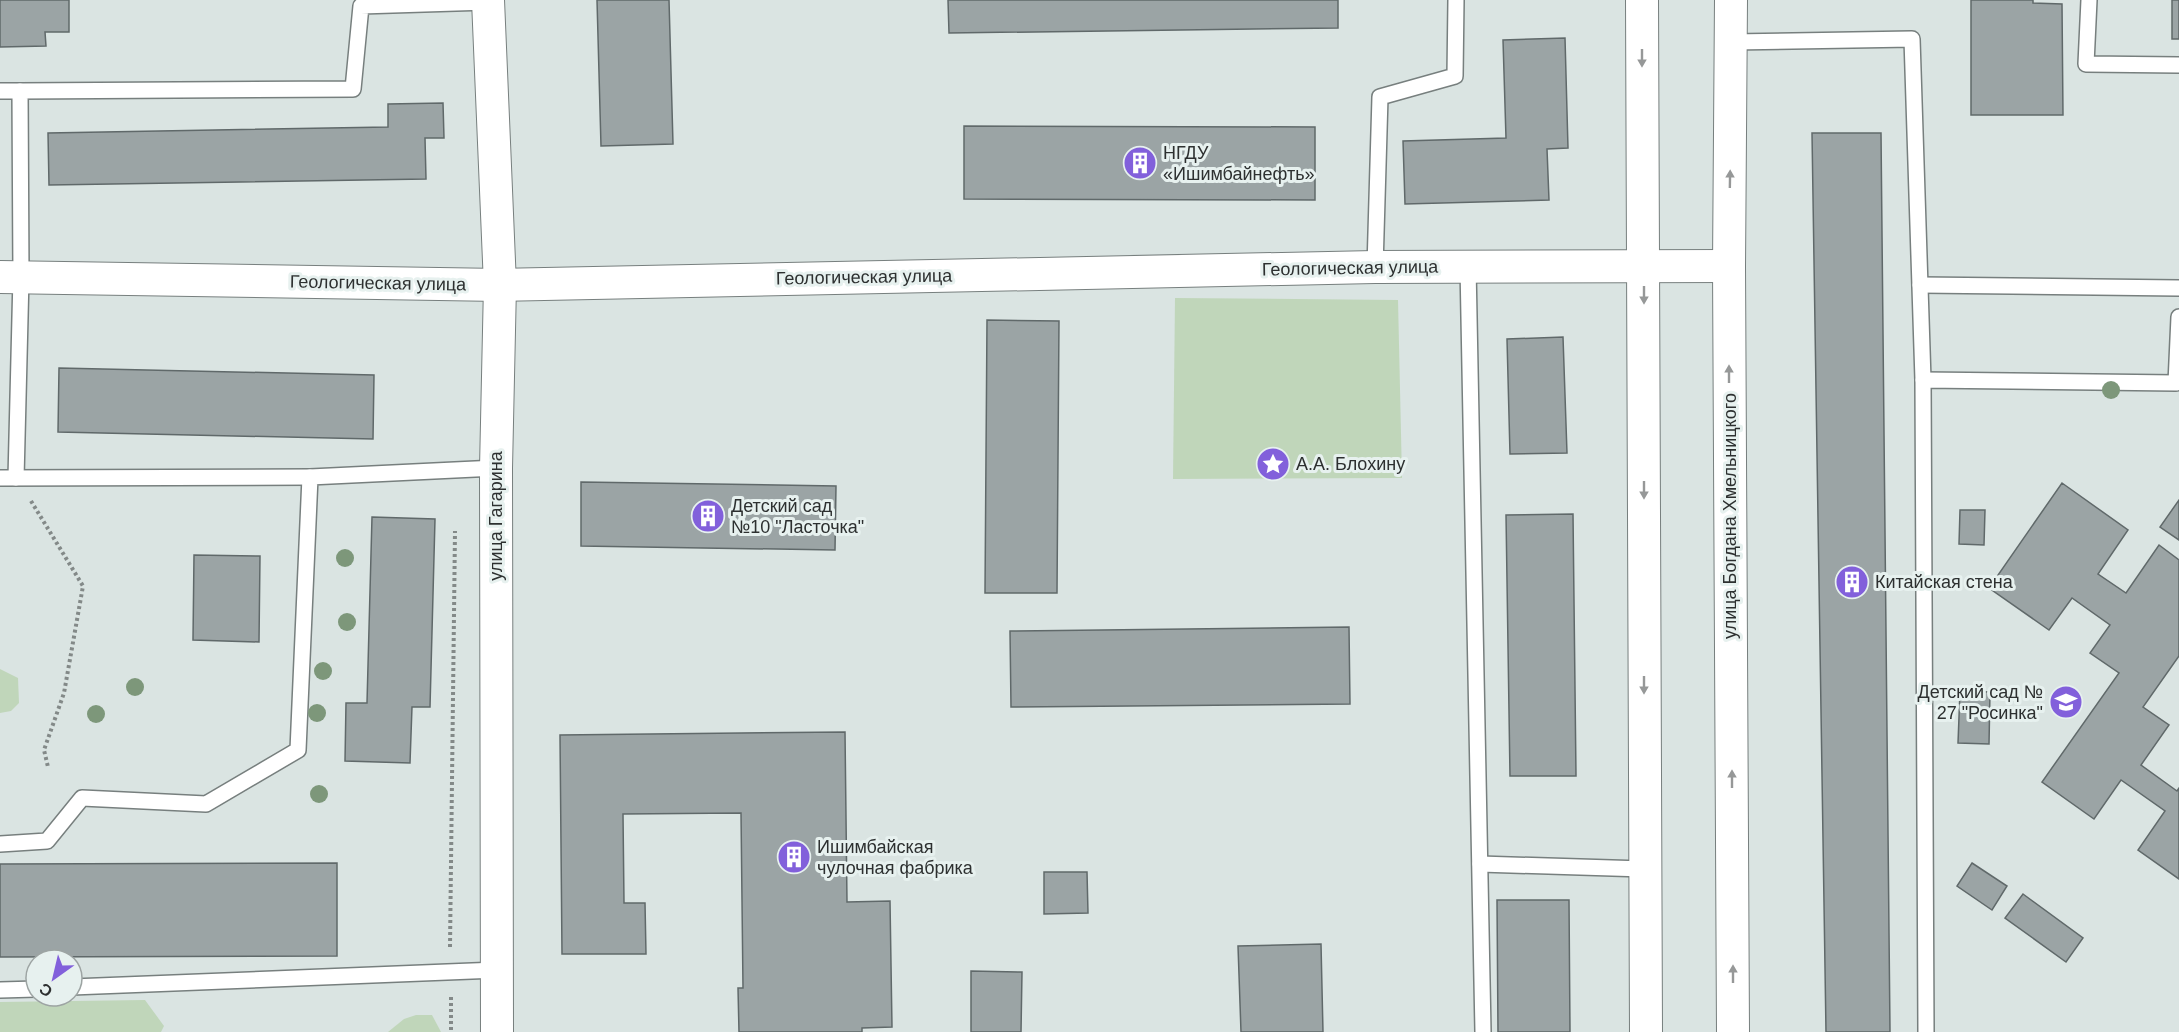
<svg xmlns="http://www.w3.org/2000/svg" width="2179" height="1032" viewBox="0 0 2179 1032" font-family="Helvetica,sans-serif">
  <rect width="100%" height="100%" fill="#dae4e2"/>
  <g fill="#c0d6ba">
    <path d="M1175,298L1398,300L1402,478L1173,479Z"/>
    <path d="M0,669L18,678L19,703L11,711L0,713Z"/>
    <path d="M145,1000L164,1026L161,1032H0V1002Z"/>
    <path d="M416,1015H432L441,1032H388L404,1019Z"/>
  </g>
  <g fill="#9ba4a5" stroke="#60696a" stroke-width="1.5">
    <path d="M0,0H69V32H45L46,46L0,47Z"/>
    <path d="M597,0H669L673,144L601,146Z"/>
    <path d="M948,0H1338V28L949,33Z"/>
    <path d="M1971,0H2033V3L2062,4L2063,115H1971Z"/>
    <rect x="2172" y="0" width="7" height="39"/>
    <path d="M1565,38L1568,148L1547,149L1549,200L1405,204L1403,141L1506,138L1503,40Z"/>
    <path d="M443,103L444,138H425L426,179L49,185L48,133L388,127V104Z"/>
    <path d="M964,126L1315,127V200L964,199Z"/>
    <path d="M1812,133H1881L1890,1032H1826Z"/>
    <path d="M987,320L1059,321L1057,593H985Z"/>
    <path d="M1563,337L1567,453L1510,454L1507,339Z"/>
    <path d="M59,368L374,375L373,439L58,432Z"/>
    <path d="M581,482L836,486L835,550L581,546Z"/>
    <path d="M2062,483L2128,530L2098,574L2126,593L2159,545L2179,560V656L2143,707L2169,725L2141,765L2177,791L2179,788V879L2138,850L2165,811L2121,780L2094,819L2042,782L2119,673L2090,653L2110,625L2072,598L2049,630L1989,588Z"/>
    <path d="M2179,500V540L2160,527Z"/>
    <path d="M1960,510H1985L1984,545L1959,544Z"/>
    <path d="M1573,514L1576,776H1510L1506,515Z"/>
    <path d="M372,517L435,519L430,707H412L410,763L345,761L346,703H367Z"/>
    <path d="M194,555L260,556L259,642L193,640Z"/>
    <path d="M1349,627L1350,704L1011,707L1010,631Z"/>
    <path d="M1960,691L1990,692L1989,744L1958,743Z"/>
    <path d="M845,732L847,902L890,901L892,1027L862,1028V1032H739L738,988H743L741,813L623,814L624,903H645L646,954H562L560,735Z"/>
    <path d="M337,863V956L0,957V864Z"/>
    <path d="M1972,863L2007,886L1992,910L1957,886Z"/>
    <path d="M1044,872H1087L1088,913L1044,914Z"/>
    <path d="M2023,894L2083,938L2066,962L2005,918Z"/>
    <path d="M1497,900H1569L1570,1032H1498Z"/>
    <path d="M1321,944L1323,1032H1241L1238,946Z"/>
    <path d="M971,971L1022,972L1021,1032H971Z"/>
  </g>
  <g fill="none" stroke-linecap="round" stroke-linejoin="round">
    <g stroke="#777f7e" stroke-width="18">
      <g id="service">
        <path d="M2089,0L2086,64L2179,65"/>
        <path d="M1732,42L1912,39L1923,380"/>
        <path d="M0,91H20"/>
        <path d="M1468,266L1483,1032"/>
        <path d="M1375,267L1380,97L1455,76L1456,0"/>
        <path d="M1920,285L2179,288"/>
        <path d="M0,478L310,477"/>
        <path d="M16,478L21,277L20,91L353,89L361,6L488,2"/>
        <path d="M0,844L47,841L82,798L206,804L298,750L310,477L496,468"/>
        <path d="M1480,864L1644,869"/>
        <path d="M72,987L497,970"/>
        <path d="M0,990L36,989"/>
        <path d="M1926,1032L1923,380L2176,383L2179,317"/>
      </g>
    </g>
    <g stroke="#777f7e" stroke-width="34">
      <g id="minor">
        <path d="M488,0L500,285L496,468L497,1032"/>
        <path d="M1642,0L1646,1032"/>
        <path d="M1731,0L1729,266L1733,1032"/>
        <path d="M0,277L500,285L1375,267L1729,266"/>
      </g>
    </g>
    <g stroke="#838988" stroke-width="4" stroke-dasharray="3 3" stroke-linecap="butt">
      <path d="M31,501L83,586L64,693L44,750L48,767"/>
      <path d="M450,947L455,531"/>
      <path d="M451,997V1032"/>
    </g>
    <use href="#service" stroke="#fff" stroke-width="15"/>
    <use href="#minor" stroke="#fff" stroke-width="32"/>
  </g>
  <g fill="#7d977a">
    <circle cx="2111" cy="390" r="9"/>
    <circle cx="345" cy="558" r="9"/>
    <circle cx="347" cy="622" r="9"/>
    <circle cx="323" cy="671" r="9"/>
    <circle cx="135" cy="687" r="9"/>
    <circle cx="317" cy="713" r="9"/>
    <circle cx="96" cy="714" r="9"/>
    <circle cx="319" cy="794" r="9"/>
  </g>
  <defs><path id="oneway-solid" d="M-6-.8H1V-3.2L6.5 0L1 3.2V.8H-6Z" transform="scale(1.5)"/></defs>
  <g fill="#969898">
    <use href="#oneway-solid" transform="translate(1642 58) rotate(90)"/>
    <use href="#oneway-solid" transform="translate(1730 179) rotate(-89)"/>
    <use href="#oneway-solid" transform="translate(1644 295) rotate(90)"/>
    <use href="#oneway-solid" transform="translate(1729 374) rotate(-90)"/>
    <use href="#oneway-solid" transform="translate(1644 490) rotate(90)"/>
    <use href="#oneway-solid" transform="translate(1644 685) rotate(90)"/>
    <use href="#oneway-solid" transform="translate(1732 779) rotate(-90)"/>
    <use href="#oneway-solid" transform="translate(1733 974) rotate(-90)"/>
  </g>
  <defs>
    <g id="building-disc" transform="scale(1.725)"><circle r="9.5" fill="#8260db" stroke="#e7f1ef"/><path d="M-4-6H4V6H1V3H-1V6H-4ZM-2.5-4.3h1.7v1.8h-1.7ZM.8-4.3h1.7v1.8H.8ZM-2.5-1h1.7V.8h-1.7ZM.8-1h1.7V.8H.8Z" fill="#fff"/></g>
    <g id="sight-disc" transform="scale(1.725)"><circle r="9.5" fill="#8260db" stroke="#e7f1ef"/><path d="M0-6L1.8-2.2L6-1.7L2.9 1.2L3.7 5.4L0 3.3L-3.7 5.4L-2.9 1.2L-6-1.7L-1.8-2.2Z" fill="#fff"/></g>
    <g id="school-disc" transform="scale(1.725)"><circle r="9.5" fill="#8260db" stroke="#e7f1ef"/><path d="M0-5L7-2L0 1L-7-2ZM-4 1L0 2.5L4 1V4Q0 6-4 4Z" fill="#fff"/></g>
  </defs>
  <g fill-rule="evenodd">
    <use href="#building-disc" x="1140" y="163"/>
    <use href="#sight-disc" x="1273" y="464"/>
    <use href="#building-disc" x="708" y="516"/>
    <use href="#building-disc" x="1852" y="582"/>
    <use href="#school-disc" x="2066" y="702"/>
    <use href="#building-disc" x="794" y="857"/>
  </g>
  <g text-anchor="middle" stroke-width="6" stroke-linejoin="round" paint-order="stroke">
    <g font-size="18" fill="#2d3030" stroke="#e7f1ef" text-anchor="start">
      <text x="1163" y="159">НГДУ<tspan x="1163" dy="21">«Ишимбайнефть»</tspan></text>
      <text x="1296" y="470">А.А. Блохину</text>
      <text x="731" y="512">Детский сад<tspan x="731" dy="21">№10 "Ласточка"</tspan></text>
      <text x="1875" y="588">Китайская стена</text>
      <text x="2043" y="698" text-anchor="end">Детский сад №<tspan x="2043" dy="21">27 "Росинка"</tspan></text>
      <text x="817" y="853">Ишимбайская<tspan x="817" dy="21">чулочная фабрика</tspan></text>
    </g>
    <g font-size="18" fill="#2d3030" stroke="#e7f1ef">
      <text transform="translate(1350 268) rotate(-1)" y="6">Геологическая улица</text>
      <text transform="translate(864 277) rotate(-1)" y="6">Геологическая улица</text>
      <text transform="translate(378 283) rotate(1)" y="6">Геологическая улица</text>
      <text transform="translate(496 516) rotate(-90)" y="6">улица Гагарина</text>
      <text transform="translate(1730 516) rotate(-90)" y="6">улица Богдана Хмельницкого</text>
    </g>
  </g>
  <g transform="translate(54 978) rotate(214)"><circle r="28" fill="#e7f1ef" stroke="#9da4a3" stroke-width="1.5"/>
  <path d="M0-4.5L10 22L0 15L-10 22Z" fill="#8260db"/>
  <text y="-9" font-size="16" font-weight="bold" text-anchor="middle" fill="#2d3030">С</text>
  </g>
</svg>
